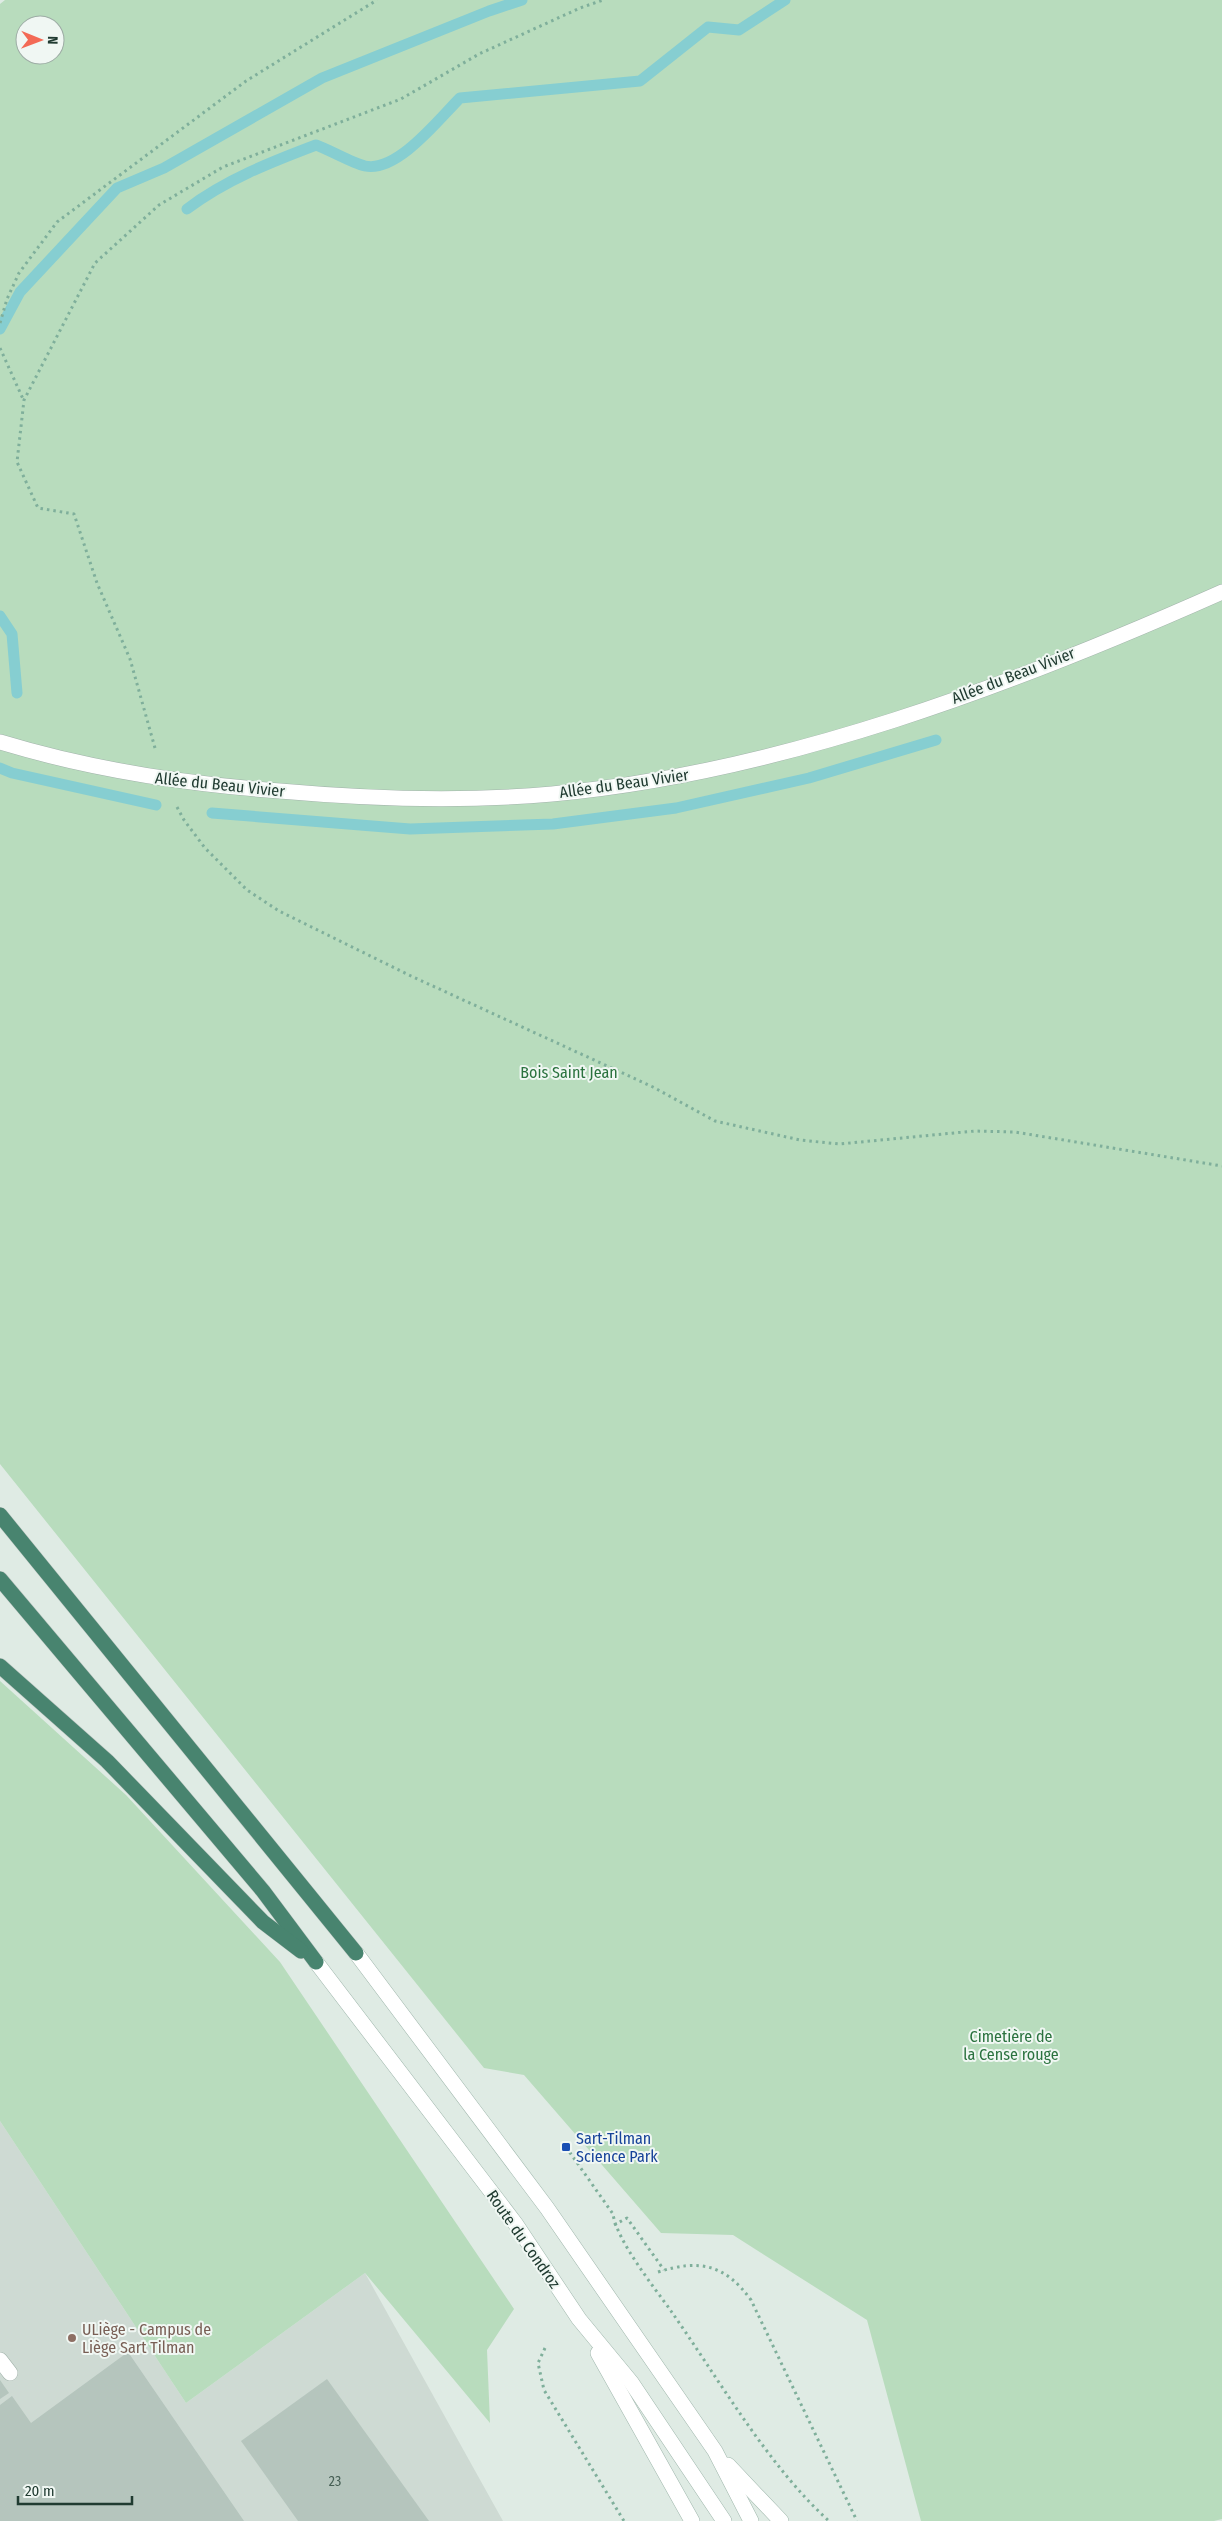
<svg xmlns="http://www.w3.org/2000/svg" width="1222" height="2521" viewBox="0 0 1222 2521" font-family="'Fira Sans Condensed',sans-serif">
  <rect width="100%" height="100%" fill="#dfebe4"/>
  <path fill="#cedad3" d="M0,2121L186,2403L365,2273L503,2521H0Z"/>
  <g fill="#b8dcbd" fill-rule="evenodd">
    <path d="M5,0H1222V2519L1214,2521H921L867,2320L733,2235L661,2233L524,2075L484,2068L0,1464V4ZM25,25H55V55H25Z"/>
    <path d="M0,1681L126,1795L280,1962L514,2309L487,2350L490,2423L365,2273L186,2403L0,2121Z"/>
  </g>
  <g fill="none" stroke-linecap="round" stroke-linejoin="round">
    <g stroke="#86ced1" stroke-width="11">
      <path d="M187,209C225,180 271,162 316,145C330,150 352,163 365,166C397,173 439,119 460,98L640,81L708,27L739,30L785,0"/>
      <path d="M0,329L20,292L117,188L164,168L322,78L489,11L522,0"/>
      <path d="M0,616L12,634L17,693"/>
      <path d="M0,768L12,773L156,805"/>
      <path d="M212,813L410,829L553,824L676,808L809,778L936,740"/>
    </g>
  </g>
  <g fill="#b5c5bd">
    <path d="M128,2352L244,2521H0V2405L12,2396L31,2423Z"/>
    <path d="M327,2379L429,2521H298L241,2441Z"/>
    <path d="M0,2380L9,2393L0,2399Z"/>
  </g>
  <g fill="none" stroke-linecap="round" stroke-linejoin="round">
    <g stroke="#a2b3ab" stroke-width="16">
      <path id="service" d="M0,2360L10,2373"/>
    </g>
    <g stroke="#a2b3ab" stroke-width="16">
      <path id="minor" d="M0,742C92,770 185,784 280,791C370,799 462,802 552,794C781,773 1013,685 1222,592"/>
    </g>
    <g stroke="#9eb6ab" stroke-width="16">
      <g id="secondary">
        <path d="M356,1953L547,2208L715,2451L751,2521"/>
        <path d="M316,1962L515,2223L579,2319L631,2382L724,2521"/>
        <path d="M598,2353L692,2521"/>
        <path d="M728,2465L781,2521"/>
      </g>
    </g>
    <g stroke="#c1c8c5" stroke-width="16">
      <g id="trunk">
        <path d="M0,1515L356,1953"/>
        <path d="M0,1579L263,1891L316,1962"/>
        <path d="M0,1666L107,1761L263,1922L301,1951"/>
      </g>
    </g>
    <g stroke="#7faf9b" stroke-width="3" stroke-dasharray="2.5 4" stroke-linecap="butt">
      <path d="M0,323L7,299L19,273L57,222L246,81L377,0"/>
      <path d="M0,348L23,399"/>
      <path d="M155,748L130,659L97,583L74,514L38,508L17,462L24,400L95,263L159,205L223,167L401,99L479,54L580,8L603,0"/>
      <path d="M177,807L184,820L205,848L247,890L279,911L411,976L653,1087L715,1121L800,1140L839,1144L975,1131L1015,1132L1222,1166"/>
      <path d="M566,2147L613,2214C617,2241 654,2287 671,2311C718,2378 769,2467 829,2521"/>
      <path d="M614,2225L627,2218L664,2270"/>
      <path d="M658,2272C699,2259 725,2264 751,2300L857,2521"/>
      <path d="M545,2348L538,2363L544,2390L624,2521"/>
    </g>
    <use href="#service" stroke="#fff" stroke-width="15"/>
    <use href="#minor" stroke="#fff" stroke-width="15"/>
    <use href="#secondary" stroke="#fff" stroke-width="15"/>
    <use href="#trunk" stroke="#48846f" stroke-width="15"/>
  </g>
  <rect fill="#1a4fb4" stroke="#f0f7f3" stroke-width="2" x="561" y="2142" width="10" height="10" rx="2.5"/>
  <circle fill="#8d6e63" stroke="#f0f7f3" stroke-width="2" cx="72" cy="2338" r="5"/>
  <g text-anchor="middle" stroke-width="4" stroke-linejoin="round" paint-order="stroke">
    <g font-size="14" fill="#455e54">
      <text x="335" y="2486">23</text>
    </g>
    <g font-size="16" fill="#203b31" stroke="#f0f7f3">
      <text transform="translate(1013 675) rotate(-21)" y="6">Allée du Beau Vivier</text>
      <text transform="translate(624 783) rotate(-8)" y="6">Allée du Beau Vivier</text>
      <text transform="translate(220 784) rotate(6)" y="6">Allée du Beau Vivier</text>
      <text transform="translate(524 2239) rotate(55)" y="6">Route du Condroz</text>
    </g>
    <g font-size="16" fill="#2a723e" stroke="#f0f7f3">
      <text x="569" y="1078">Bois Saint Jean</text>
      <text x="1011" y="2042">Cimetière de<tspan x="1011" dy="18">la Cense rouge</tspan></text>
    </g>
    <g font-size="16" fill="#164399" stroke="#f0f7f3" text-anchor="start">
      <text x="576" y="2144">Sart-Tilman<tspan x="576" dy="18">Science Park</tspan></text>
    </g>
    <g font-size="16" fill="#785e54" stroke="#f0f7f3" text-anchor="start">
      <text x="82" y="2335">ULiège - Campus de<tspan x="82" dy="18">Liège Sart Tilman</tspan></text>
    </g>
  </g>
  <g transform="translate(40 40) rotate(91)"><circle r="24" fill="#f0f7f3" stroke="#9daca5"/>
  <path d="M0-4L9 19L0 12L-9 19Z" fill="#f36a55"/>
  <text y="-8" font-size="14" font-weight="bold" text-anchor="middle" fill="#203b31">N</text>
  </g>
  <path d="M18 2496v8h114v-8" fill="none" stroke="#203b31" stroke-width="2.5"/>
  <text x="25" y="2496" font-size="15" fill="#203b31" stroke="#f0f7f3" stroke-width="4" paint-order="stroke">20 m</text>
</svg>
